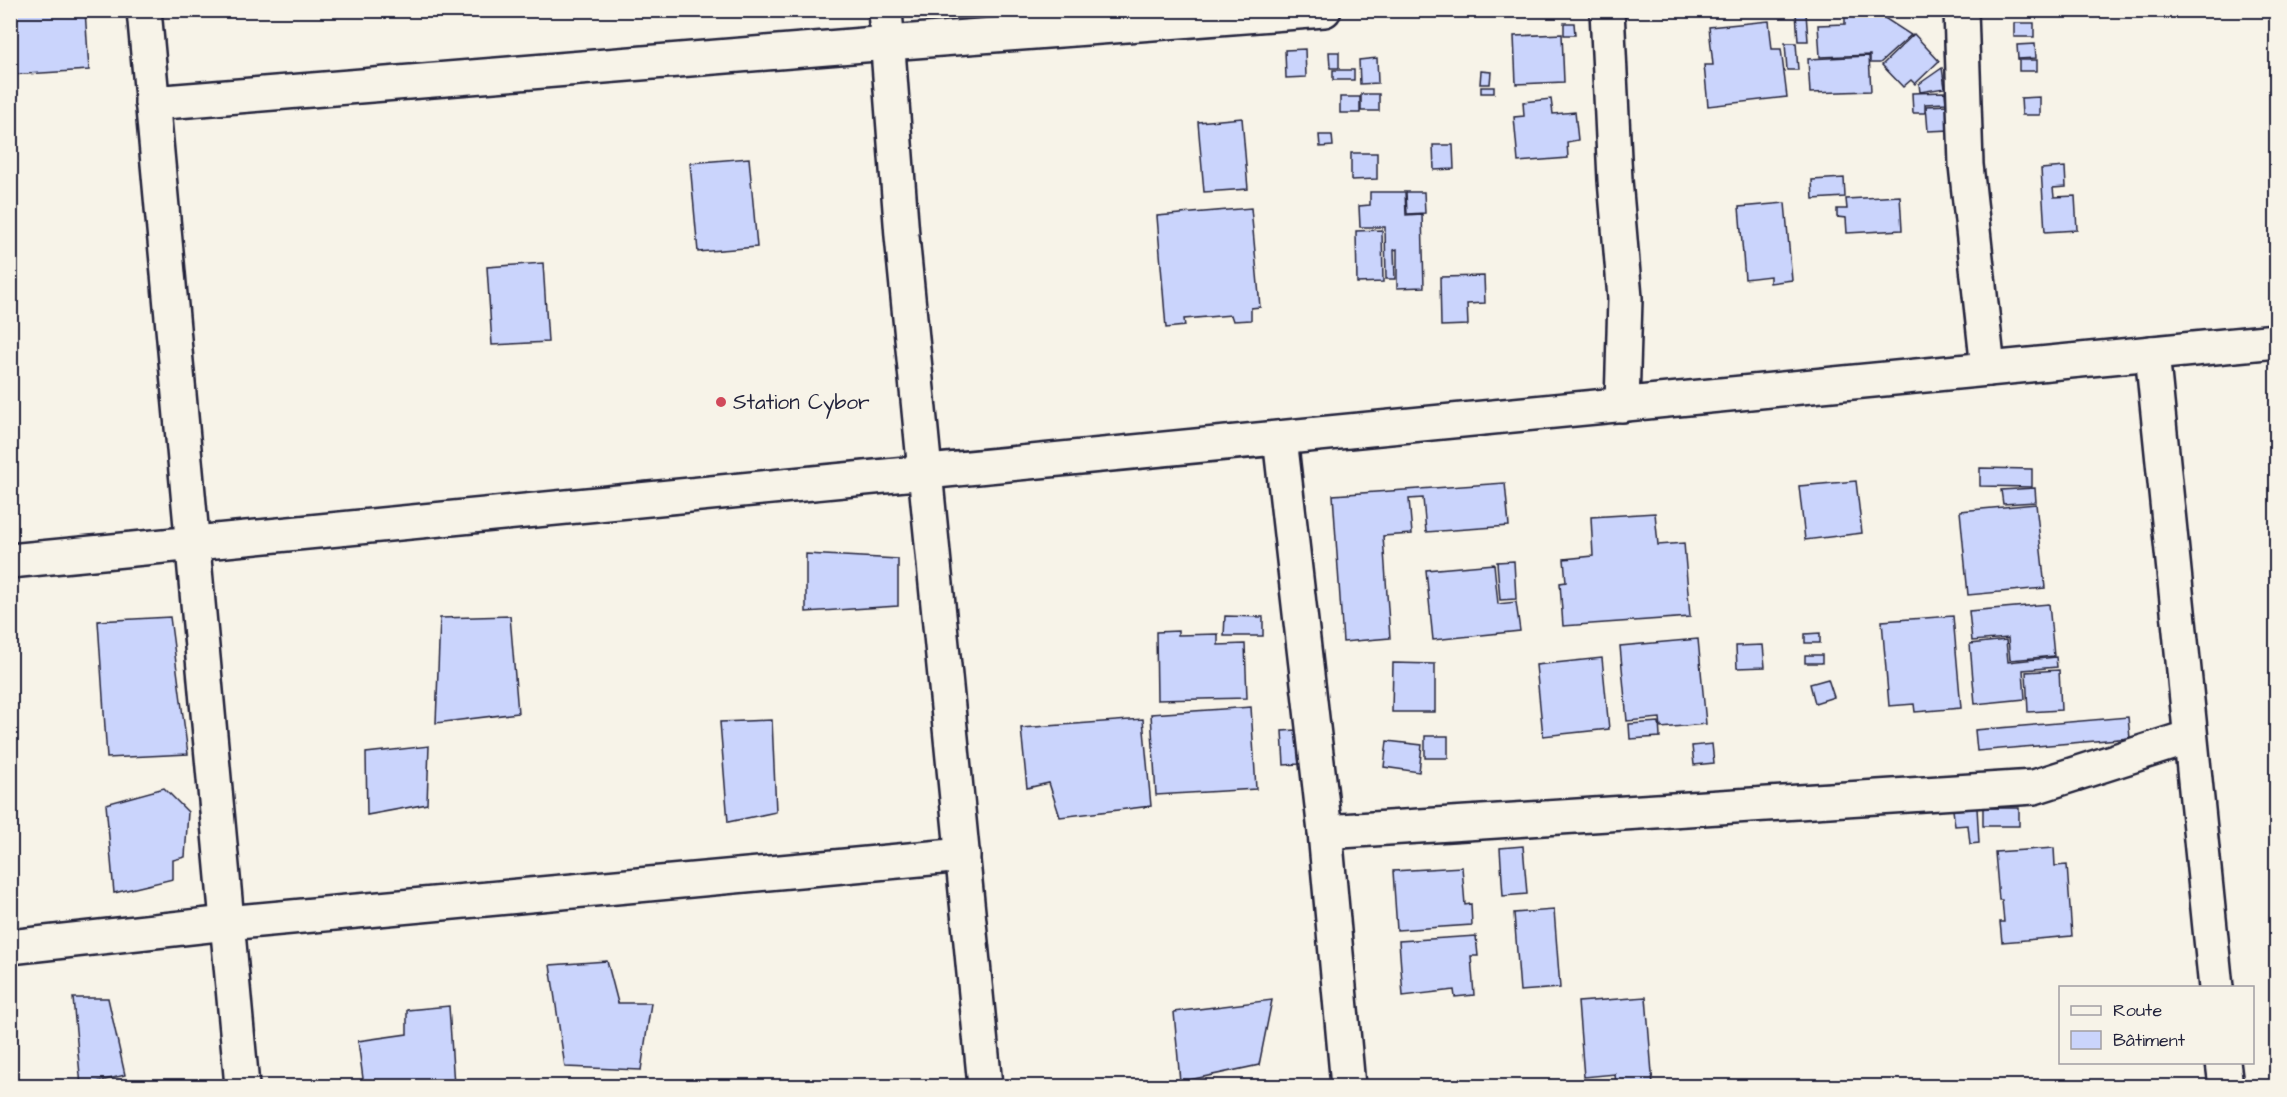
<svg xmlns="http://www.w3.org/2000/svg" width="2287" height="1097" viewBox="0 0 2287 1097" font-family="'Architects Daughter',sans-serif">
  <rect width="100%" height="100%" fill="#f7f3e8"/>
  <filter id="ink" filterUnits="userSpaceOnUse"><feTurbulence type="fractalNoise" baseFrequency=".0167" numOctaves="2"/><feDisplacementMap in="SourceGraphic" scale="12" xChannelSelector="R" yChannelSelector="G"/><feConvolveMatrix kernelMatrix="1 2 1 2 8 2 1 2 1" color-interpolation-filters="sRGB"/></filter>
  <g filter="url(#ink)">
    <g fill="#cad4fc" stroke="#22223b" stroke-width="1.5">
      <path d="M10,10H85L89,70L10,75Z"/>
      <path d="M1796,13H1806L1808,41H1798Z"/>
      <path d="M1845,13H1877L1911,35L1880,63H1870V55L1820,57L1818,25L1845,24Z"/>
      <path d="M1769,21L1772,49H1781L1787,97L1708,106L1704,65H1713L1709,27Z"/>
      <path d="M1564,23H1574L1575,35H1564Z"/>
      <rect x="2014" y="23" width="20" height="14"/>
      <path d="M1562,34L1564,82L1516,84L1514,36Z"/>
      <path d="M1914,34L1939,61L1915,84L1911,80L1903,87L1882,65Z"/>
      <path d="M1785,43H1796L1798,70H1787Z"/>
      <path d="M2035,44L2036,58L2018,59L2017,45Z"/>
      <path d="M1305,49L1306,77L1286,78L1285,50Z"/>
      <path d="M1329,52H1339V68H1330Z"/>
      <path d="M1869,56L1871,91L1810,93L1808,59Z"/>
      <path d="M1377,58L1378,83L1360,84L1359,60Z"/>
      <rect x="2019" y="60" width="18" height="11"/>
      <path d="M1942,68L1945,88L1920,92L1919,84Z"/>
      <rect x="1333" y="70" width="21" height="10"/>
      <path d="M1481,71L1491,72L1490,84H1480Z"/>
      <rect x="1481" y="87" width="13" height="6"/>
      <path d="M1945,92L1946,103L1925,104V113H1913L1912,93Z"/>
      <rect x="1361" y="94" width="18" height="17"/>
      <rect x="1340" y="97" width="20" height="16"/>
      <path d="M2040,97V115H2022L2021,98Z"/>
      <path d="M1551,99L1553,114L1575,112L1578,140L1567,142L1568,158L1518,162L1514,117L1524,116L1523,102Z"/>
      <path d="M1950,105L1951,130L1928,131L1926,106Z"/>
      <path d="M1242,118L1248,189L1204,192L1198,122Z"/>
      <path d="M1319,135H1332L1333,146L1320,147Z"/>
      <path d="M1433,145H1453L1454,169L1434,170Z"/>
      <path d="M1351,153H1377V179L1351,180Z"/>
      <path d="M749,158L757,247L698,252L690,163Z"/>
      <path d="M2065,167L2066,187L2053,188L2054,197L2075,196L2077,230L2045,232L2041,169Z"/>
      <path d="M1844,178L1845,197L1813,199L1812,180Z"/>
      <path d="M1370,192H1405L1406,215L1422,214L1424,287L1397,288V249L1394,250L1395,279H1386L1385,227H1360L1359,206L1370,205Z"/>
      <path d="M1406,192H1424L1425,213L1407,214Z"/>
      <path d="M1900,196L1902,230L1847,233L1846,218L1837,217V209H1847L1846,199Z"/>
      <path d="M1785,203L1792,280L1770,283V276L1745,279L1739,207Z"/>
      <path d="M1251,208L1260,307L1251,308V320L1233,321L1231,315L1184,319L1185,326L1166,328L1157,216Z"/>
      <path d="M1382,230L1383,282L1357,283L1356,231Z"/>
      <path d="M543,263L548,342L492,345L487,267Z"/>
      <path d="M1484,276L1485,303L1467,304L1468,325L1441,326L1440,277Z"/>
      <path d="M1980,468L2032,469V487L1980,486Z"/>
      <path d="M1856,481L1862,533L1805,540L1799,486Z"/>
      <path d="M1505,483L1509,526L1426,532L1423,498L1409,499L1412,534L1383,536L1390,638L1343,642L1333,495Z"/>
      <path d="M2035,488L2036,502L2003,504L2001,490Z"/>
      <path d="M2036,504L2045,588L1968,595L1960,511Z"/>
      <path d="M1655,513L1658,545L1684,543L1690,617L1563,626L1560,583L1566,582L1564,559L1593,556L1591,517Z"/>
      <path d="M806,554L898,559V606L806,612Z"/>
      <path d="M1514,561L1516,599L1500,600L1497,562Z"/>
      <path d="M1494,564L1498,604L1516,602L1520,631L1433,640L1426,570Z"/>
      <path d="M2049,604L2054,656L2010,660L2008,638L1972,641L1969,611Z"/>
      <path d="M510,616L518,713L436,723L440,618Z"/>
      <path d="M1225,616L1263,617V636H1224Z"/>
      <path d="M1953,616L1961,708L1915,712L1914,704L1889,706L1882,621Z"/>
      <path d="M170,617L188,754L107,758L98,621Z"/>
      <path d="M1178,631V635L1218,634V645L1245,644L1247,698L1157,700L1156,632Z"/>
      <path d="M1820,633V643H1805V634Z"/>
      <path d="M1698,639L1706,724L1661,728L1660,718L1627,721L1620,646Z"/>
      <path d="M2006,640L2008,662L2056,657L2057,667L2023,670L2025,699L1975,704L1970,644Z"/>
      <path d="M1763,645L1765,667L1737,668L1736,646Z"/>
      <rect x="1805" y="655" width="17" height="8"/>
      <path d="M1602,658L1609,729L1543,736L1536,665Z"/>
      <path d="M1393,663L1435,664V712H1392Z"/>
      <path d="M2059,670L2061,710L2028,712L2026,672Z"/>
      <path d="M1828,679L1834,697L1815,703L1810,684Z"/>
      <path d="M1251,707L1256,789L1156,795L1151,714Z"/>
      <path d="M2128,717L2130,738L1977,751L1975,730Z"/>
      <path d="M1143,719L1151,806L1060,817L1049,783L1027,788L1021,728Z"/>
      <path d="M772,720L776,812L728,822L720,722Z"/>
      <path d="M1659,722L1660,737L1630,739L1629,724Z"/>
      <path d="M1296,730L1299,764L1284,765L1282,731Z"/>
      <rect x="1425" y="736" width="23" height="22"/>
      <path d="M1387,741L1422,745L1419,772L1384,767Z"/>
      <path d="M1712,744L1714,763L1694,765L1692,746Z"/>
      <path d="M429,746L427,804L367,815L366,753Z"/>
      <path d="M164,788L188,812L185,857L173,860V879L114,893L106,804Z"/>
      <path d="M1977,808L1979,843L1970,844L1968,825L1955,826L1953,810Z"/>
      <rect x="1983" y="808" width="36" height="18"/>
      <path d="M1523,846L1527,894L1503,896L1500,848Z"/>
      <path d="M2054,848L2055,866L2067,865L2072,936L2002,942L2000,922H2004L2002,900H1999L1995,852Z"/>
      <path d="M1462,867L1465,905L1471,904L1472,925L1397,930L1393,871Z"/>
      <path d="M1554,910L1560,988L1520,991L1514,913Z"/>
      <path d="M1476,936L1478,956H1471L1474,995L1455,997L1454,990L1403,996L1399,941Z"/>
      <path d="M607,961L618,1003H651L641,1070L565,1067L550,965Z"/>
      <path d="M1646,997L1653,1086H1616L1615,1074L1584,1077L1578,1002Z"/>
      <path d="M73,998H108L125,1075L81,1086Z"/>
      <path d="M1272,1000L1259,1065L1180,1082L1174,1012Z"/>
      <path d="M449,1006L454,1086H364L358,1041L407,1034V1010Z"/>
    </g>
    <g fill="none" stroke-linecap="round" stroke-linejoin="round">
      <g stroke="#22223b" stroke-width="38">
        <g id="street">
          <path d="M144,10L242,1086"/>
          <path d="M885,10L902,236L985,1086"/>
          <path d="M1607,10L1615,180L1625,298L1622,405"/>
          <path d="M1961,10L1966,165L1988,369"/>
          <path d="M152,103L888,43L1324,10"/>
          <path d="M2152,353L2216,988"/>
          <path d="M1280,438L1325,832L1348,1086"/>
          <path d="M10,561L2276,341"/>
          <path d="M1325,832L2034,787L2190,737"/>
          <path d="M10,947L227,923L963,855"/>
          <path d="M2223,1062L2226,1086"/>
        </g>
      </g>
      <use href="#street" stroke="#f7f3e8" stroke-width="33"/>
    </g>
  </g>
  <circle fill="#d1495b" stroke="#f7f3e8" stroke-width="2" cx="721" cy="402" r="6"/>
  <g text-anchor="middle" stroke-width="4.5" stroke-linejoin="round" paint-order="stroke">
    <g font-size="21" fill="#22223b" stroke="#f7f3e8" text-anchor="start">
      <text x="733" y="409">Station Cybor</text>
    </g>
  </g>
  <rect width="2287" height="1097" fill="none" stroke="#f7f3e8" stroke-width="36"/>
  <rect x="18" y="18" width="2251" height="1061" fill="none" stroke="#22223b" stroke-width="2" filter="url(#ink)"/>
  <rect x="2059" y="986" width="195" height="78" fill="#f7f3e8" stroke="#a29fa3" stroke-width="1.5"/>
  <rect x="2071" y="1006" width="30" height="9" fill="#f7f3e8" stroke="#a29fa3" stroke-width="1.5"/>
  <text x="2113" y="1016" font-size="18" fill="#22223b">Route</text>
  <rect x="2071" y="1031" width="30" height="18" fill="#cad4fc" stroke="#a29fa3" stroke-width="1.5"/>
  <text x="2113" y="1046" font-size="18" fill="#22223b">Bâtiment</text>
</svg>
